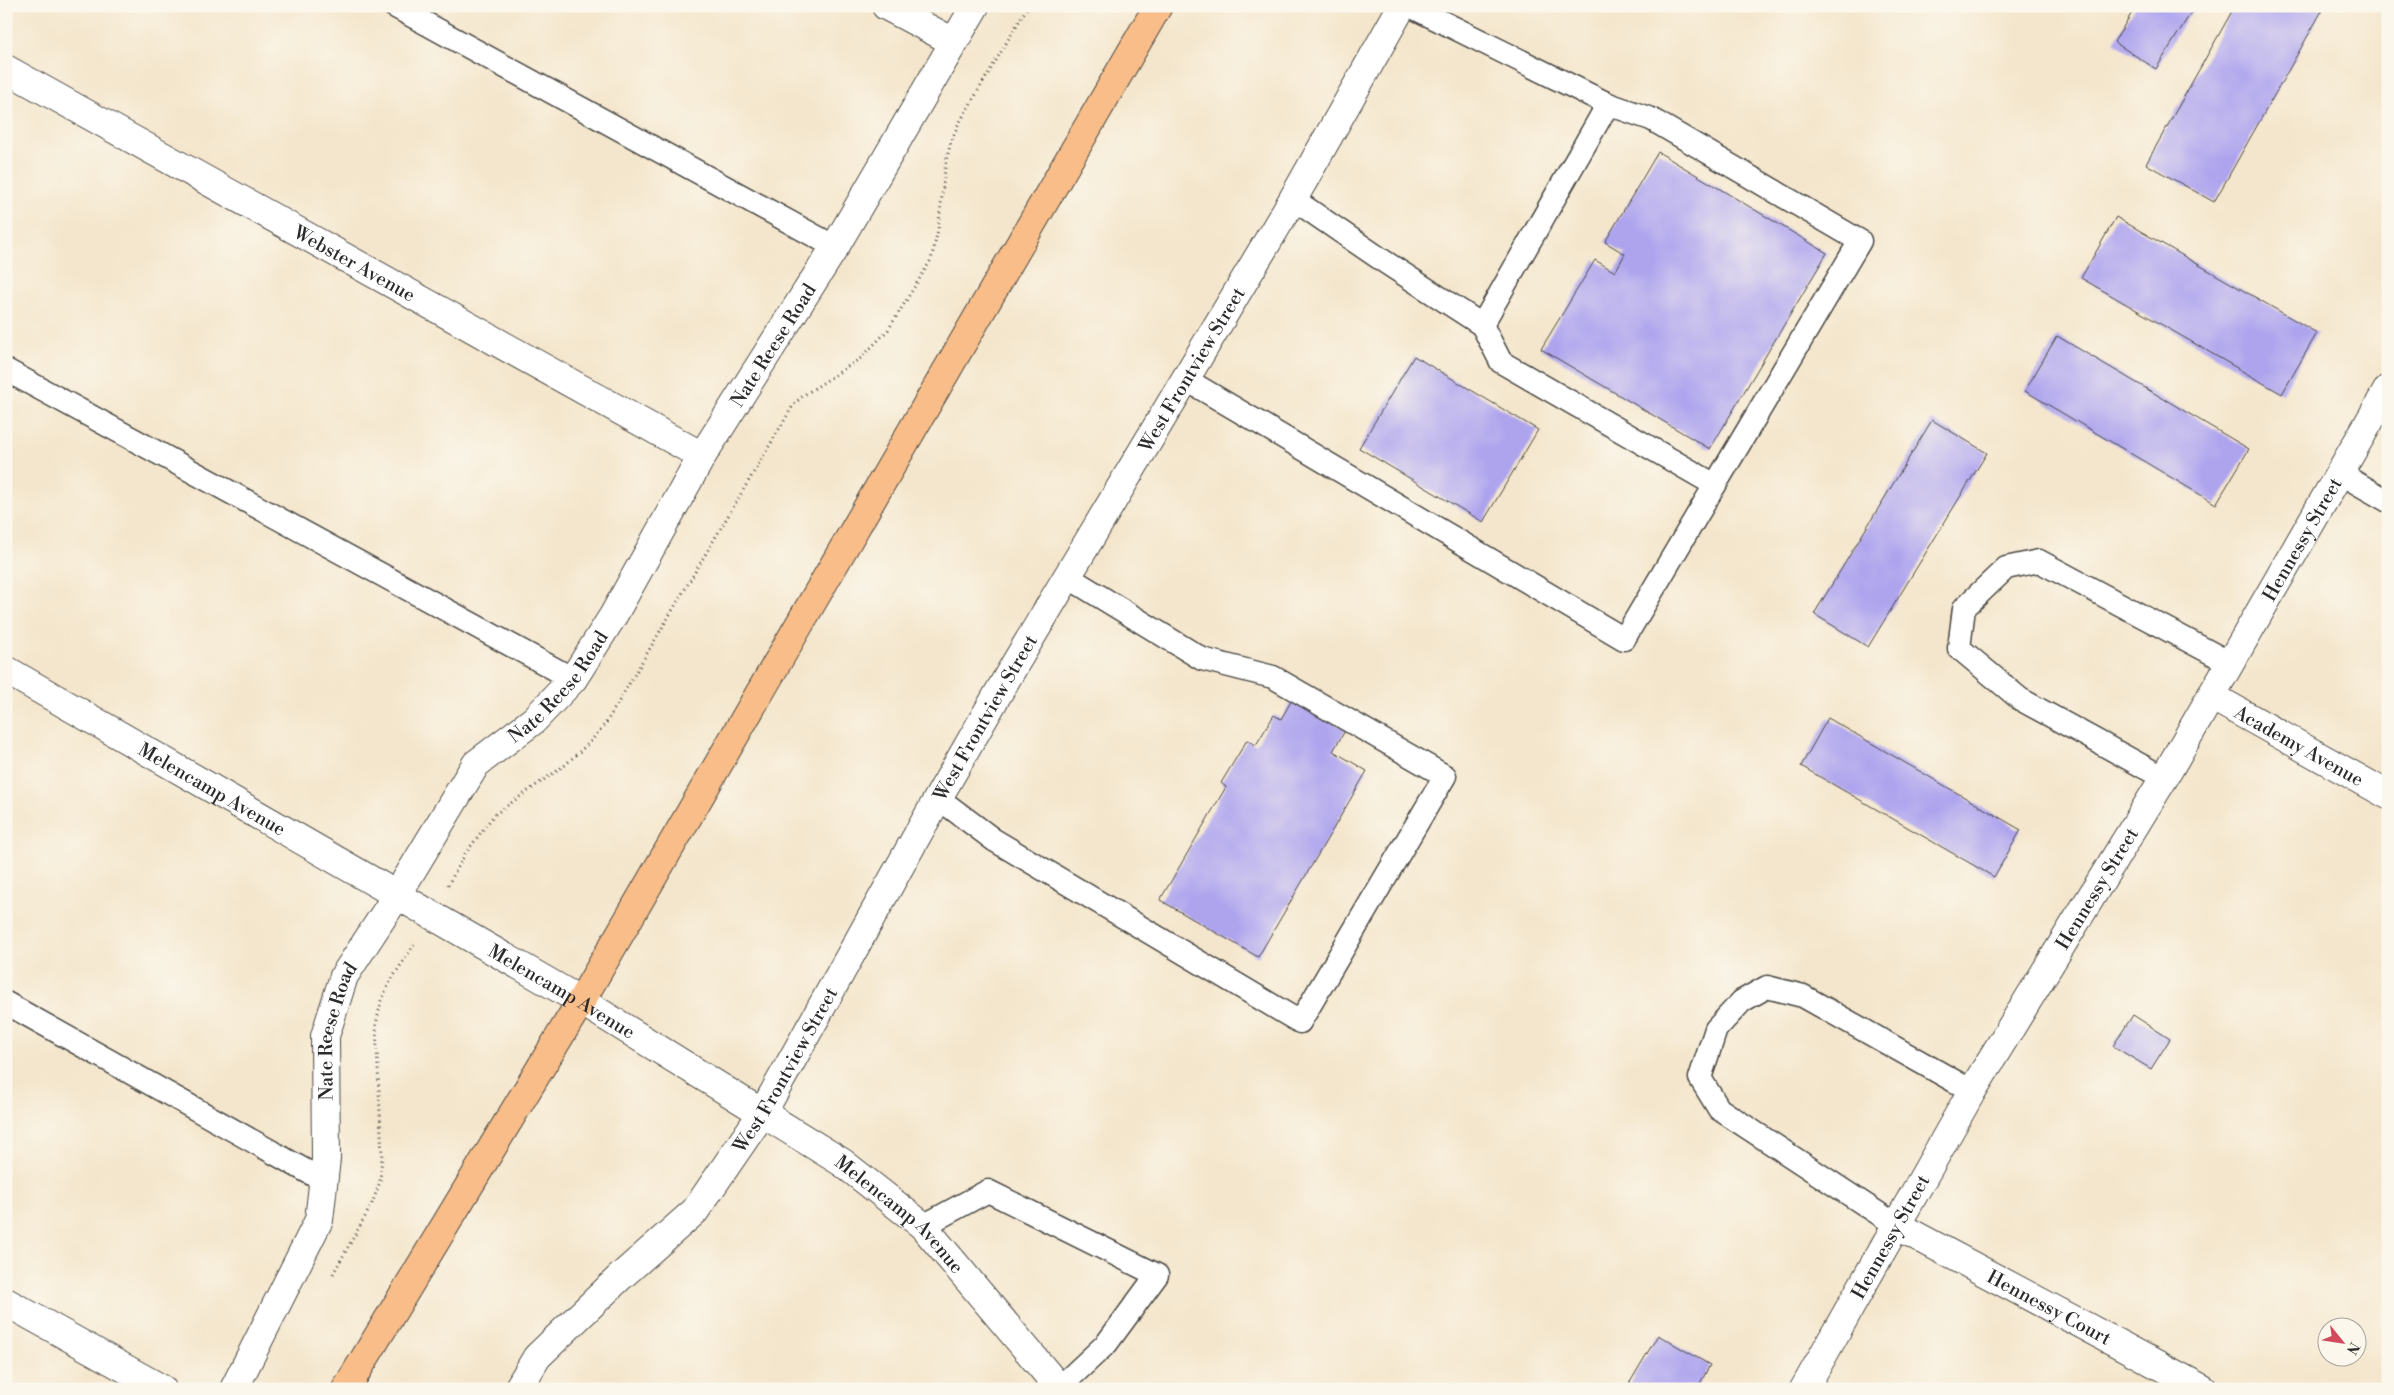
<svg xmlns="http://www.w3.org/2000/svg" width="2394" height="1395" viewBox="0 0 2394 1395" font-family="'Libre Bodoni',serif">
  <rect width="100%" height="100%" fill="#fbf7ec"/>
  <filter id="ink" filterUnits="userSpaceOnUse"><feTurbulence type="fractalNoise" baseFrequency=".02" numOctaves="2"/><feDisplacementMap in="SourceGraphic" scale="10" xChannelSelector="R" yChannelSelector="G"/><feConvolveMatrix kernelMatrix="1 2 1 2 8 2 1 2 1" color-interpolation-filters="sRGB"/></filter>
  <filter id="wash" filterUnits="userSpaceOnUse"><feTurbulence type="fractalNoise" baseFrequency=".0096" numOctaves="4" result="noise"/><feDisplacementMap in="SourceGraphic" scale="20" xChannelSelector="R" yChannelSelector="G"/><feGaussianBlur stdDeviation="1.12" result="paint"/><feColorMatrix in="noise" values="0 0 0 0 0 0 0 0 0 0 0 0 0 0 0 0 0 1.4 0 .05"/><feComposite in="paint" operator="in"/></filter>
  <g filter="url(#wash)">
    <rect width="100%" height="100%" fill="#f4e6cc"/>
    <g id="blocks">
      <g fill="#aea4ee">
        <path d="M2136,6H2195L2156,69L2114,42Z"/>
        <path d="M2235,6H2317L2323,9L2214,202L2146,164Z"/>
        <path d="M1658,152L1827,253L1710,449L1541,349L1595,260L1615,272L1625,254L1605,242Z"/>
        <path d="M2116,217L2317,333L2282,394L2081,278Z"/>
        <path d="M2057,336L2249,449L2216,504L2025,391Z"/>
        <path d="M1414,356L1538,430L1483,522L1359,448Z"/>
        <path d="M1932,420L1987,453L1868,647L1814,614Z"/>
        <path d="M1293,698L1346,729L1333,751L1367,771L1258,957L1160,900L1226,787L1221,783L1247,740L1256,745L1274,715L1281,719Z"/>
        <path d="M1828,718L2021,830L1994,877L1801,766Z"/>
        <path d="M2133,1015L2170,1039L2151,1069L2113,1046Z"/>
        <path d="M1658,1335L1710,1365L1697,1389H1626Z"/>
      </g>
    </g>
  </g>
  <g filter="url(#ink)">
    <use href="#blocks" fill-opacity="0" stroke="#494743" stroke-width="1"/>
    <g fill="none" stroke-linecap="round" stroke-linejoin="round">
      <g stroke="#494743" stroke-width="25">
        <g id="lane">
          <path d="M394,6L835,247"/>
          <path d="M1293,199L1385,262L1482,325L1608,104L1410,6"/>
          <path d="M1482,325L1501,362L1715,485L1860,241L1651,119L1608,104"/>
          <path d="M6,370L573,679"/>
          <path d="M1185,379L1624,639L1715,485"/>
          <path d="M2339,473L2388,501"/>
          <path d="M2164,778L2020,699L1959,648L1964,608L2006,568L2039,561L2230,663"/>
          <path d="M938,798L994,840L1300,1022L1445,776L1273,677L1202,659L1068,577"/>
          <path d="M6,1003L324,1181"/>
          <path d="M1896,1225L1719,1109L1700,1078L1716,1029L1742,1001L1767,987L1803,996L1972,1091"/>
          <path d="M923,1226L988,1191L1157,1275L1107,1343L1059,1388"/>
        </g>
      </g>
      <g stroke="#494743" stroke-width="30">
        <g id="street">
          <path d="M886,6L954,42"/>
          <path id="s1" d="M6,69L702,456"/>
          <path id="s2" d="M6,670L581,1001L843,1163L923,1226L1060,1389"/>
          <path id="s3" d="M2211,696L2388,795"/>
          <path id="s4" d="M1896,1225L2203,1389"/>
          <path d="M6,1302L162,1389"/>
          <path id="s5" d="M234,1389L319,1220L326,1159L325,1036L344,976L397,895L476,764L534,720L573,679L613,616L702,456L835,247L975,6"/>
          <path id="s6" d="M518,1389L537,1357L619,1278L695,1211L763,1112L938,798L1015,664L1293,199L1402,6"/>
          <path id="s7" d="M1804,1389L1972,1091L2164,778L2388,389"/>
        </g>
      </g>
      <g stroke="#494743" stroke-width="30">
        <path id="highway" d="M346,1389L581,1001L1158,6"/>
      </g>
      <g stroke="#494743" stroke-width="3" stroke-dasharray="1 4" stroke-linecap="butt">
        <path d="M448,885L465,854L494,815L565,765L591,741L606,723L794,404L804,395L861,358L888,330L931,260L938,230L946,161L951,142L958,125L1028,6"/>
        <path d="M333,1274L371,1206L380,1182L382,1155L376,1025L381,1001L389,983L414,945"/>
      </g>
      <use href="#lane" stroke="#fff" stroke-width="22"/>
      <use href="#street" stroke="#fff" stroke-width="28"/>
      <use href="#highway" stroke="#f8bd88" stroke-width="28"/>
    </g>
  </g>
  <g text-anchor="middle" stroke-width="4" stroke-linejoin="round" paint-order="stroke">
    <g font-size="19" fill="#2b2b2b" stroke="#fbf7ec">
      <text dy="7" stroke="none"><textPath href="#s1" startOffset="399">Webster Avenue</textPath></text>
      <text dy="7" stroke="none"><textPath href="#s5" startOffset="1205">Nate Reese Road</textPath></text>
      <text dy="7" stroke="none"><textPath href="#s6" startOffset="1230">West Frontview Street</textPath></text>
      <text dy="7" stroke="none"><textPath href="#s7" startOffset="985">Hennessy Street</textPath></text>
      <text dy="7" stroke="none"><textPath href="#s5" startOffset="800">Nate Reese Road</textPath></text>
      <text dy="7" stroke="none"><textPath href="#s6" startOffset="825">West Frontview Street</textPath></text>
      <text dy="7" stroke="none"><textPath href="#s3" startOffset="101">Academy Avenue</textPath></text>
      <text dy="7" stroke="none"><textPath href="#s2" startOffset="238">Melencamp Avenue</textPath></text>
      <text dy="7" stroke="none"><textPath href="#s7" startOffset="580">Hennessy Street</textPath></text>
      <text dy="7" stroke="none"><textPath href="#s2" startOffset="642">Melencamp Avenue</textPath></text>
      <text dy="7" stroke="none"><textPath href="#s5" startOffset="380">Nate Reese Road</textPath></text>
      <text dy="7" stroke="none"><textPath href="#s6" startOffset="420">West Frontview Street</textPath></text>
      <text dy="7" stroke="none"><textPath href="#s2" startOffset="1048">Melencamp Avenue</textPath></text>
      <text dy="7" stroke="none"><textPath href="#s7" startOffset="175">Hennessy Street</textPath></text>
      <text dy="7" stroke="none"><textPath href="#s4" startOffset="174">Hennessy Court</textPath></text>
    </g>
  </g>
  <rect width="2394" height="1395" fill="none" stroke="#fbf7ec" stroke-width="25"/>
  <g transform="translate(2342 1342) rotate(120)"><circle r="24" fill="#fbf7ec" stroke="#a8a59f"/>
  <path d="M0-4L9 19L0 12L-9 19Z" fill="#d1495b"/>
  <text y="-8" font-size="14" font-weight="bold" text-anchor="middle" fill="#2b2b2b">N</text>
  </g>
</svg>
